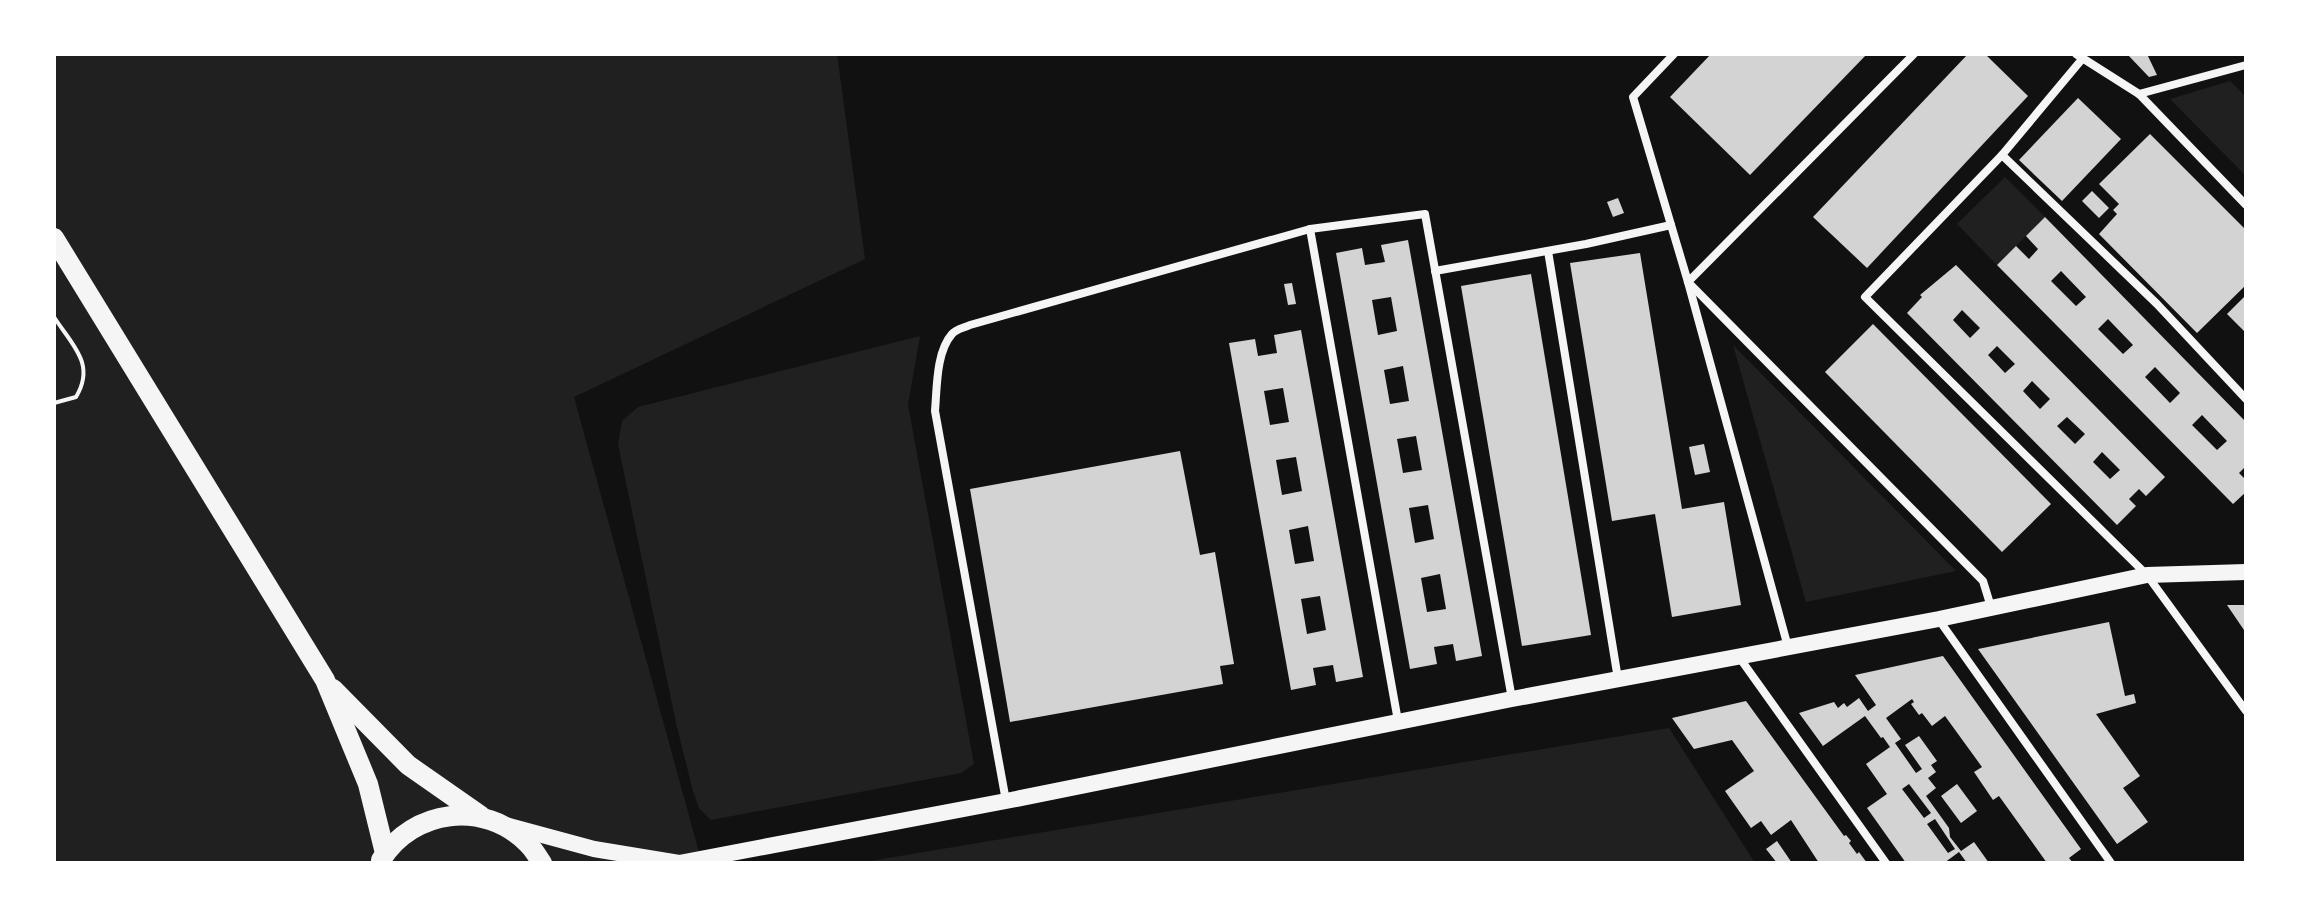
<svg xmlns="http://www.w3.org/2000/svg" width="2300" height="917" viewBox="0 0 2300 917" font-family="'Asap Condensed',sans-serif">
  <rect width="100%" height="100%" fill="#111"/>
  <g fill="#202020">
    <path d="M54,54H837L865,259L574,397L702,863H54Z"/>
    <path d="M2230,81L2246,97V176L2170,99Z"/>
    <path d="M2005,177L2045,217L1997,265L1957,224Z"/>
    <path d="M920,336L908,405L974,764L961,773L711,820L699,808L693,791L676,723L618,444L622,421L638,407Z"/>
    <path d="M1733,345L1956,571L1806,602Z"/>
    <path d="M1669,728L1755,863H858Z"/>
  </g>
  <g fill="#d3d3d3" fill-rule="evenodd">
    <path d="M1711,54H1867L1750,175L1670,97Z"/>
    <path d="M1968,54H1985L2028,96L1867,268L1813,217Z"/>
    <path d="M2127,54H2147L2157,75L2149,77Z"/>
    <path d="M2078,98L2121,139L2062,201L2019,160Z"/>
    <path d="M2150,134L2246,230V285L2197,333L2099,234L2117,214L2113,210L2119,204L2099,184Z"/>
    <path d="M2092,191L2109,208L2099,218L2082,201Z"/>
    <path d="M1618,198L1624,213L1613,217L1607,202Z"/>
    <path d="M2045,217L2246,422V466L2239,473L2246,480V492L2233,504L1997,265L2016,246L2029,259L2038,249L2026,236ZM2061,271L2086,297L2076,306L2051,281ZM2108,319L2133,345L2123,354L2098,329ZM2155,367L2180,393L2170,403L2145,377ZM2202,415L2227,441L2217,450L2192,425Z"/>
    <path d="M1408,240L1482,656L1456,661L1453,644L1434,647L1437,664L1410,669L1336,253L1362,248L1365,265L1385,262L1381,245ZM1391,297L1397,331L1378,335L1372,300ZM1403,366L1409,401L1390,404L1384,370ZM1416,436L1422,470L1403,473L1397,439ZM1428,505L1434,539L1415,543L1409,508ZM1440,574L1446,609L1427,612L1421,578Z"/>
    <path d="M1640,253L1682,509L1724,502L1741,605L1672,617L1655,514L1612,521L1570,263Z"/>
    <path d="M1956,265L2165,477L2146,496L2139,489L2129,499L2136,506L2117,525L1907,313L1922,297L1920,295ZM1962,310L1980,328L1970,338L1953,320ZM1997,346L2015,364L2005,373L1988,355ZM2032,381L2050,399L2040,409L2023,391ZM2067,417L2085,434L2075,444L2057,426ZM2102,452L2120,470L2110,479L2093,462Z"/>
    <path d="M1531,274L1591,635L1522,646L1461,286Z"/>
    <path d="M1292,283L1296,304L1288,305L1284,284Z"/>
    <path d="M2246,295V333L2227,314Z"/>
    <path d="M1873,324L2051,504L2002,552L1825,372Z"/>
    <path d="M1301,330L1363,677L1336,682L1333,665L1313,668L1316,685L1291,690L1229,343L1255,339L1258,356L1277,353L1274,335ZM1283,388L1289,422L1270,425L1264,391ZM1296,457L1302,491L1282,495L1276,460ZM1308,526L1314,561L1295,564L1289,530ZM1320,596L1326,630L1307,634L1301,599Z"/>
    <path d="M1704,444L1710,472L1695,475L1689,447Z"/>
    <path d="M1180,451L1200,555L1215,552L1234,664L1220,666L1223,684L1010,722L970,489Z"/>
    <path d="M2227,605H2246V633Z"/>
    <path d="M2109,622L2125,696L2134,694L2136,703L2096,714L2140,776L2123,788L2148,822L2117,844L1978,649Z"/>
    <path d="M1943,656L2081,849L2069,858L2073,863H2047L1999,796L1993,800L1974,772L1982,767L1945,716L1932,726L1922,713L1919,715L1911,704L1914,702L1912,699L1886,718L1901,739L1895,743L1916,773L1922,769L1905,745L1919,736L1937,761L1931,765L1936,772L1928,778L1936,788L1926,796L1949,828L1950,837L1961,851L1974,842L1989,863H1967L1959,852L1944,863H1906L1867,808L1887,794L1866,764L1890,747L1883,737L1881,738L1865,716L1823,746L1799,713L1834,702L1838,708L1844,703L1847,707L1859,698L1868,711L1876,705L1855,675ZM1909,784L1931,813L1924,818L1902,789ZM1935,819L1955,849L1948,853L1927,824Z"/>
    <path d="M1746,701L1844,836L1846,835L1851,841L1849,843L1857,854L1859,852L1867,863H1819L1791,820L1771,835L1761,821L1751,828L1725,791L1754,771L1732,740L1694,749L1672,718Z"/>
    <path d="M1957,784L1977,811L1961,823L1941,796Z"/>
    <path d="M1777,841L1792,863H1777L1766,849Z"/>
  </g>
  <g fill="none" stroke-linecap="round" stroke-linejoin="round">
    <path stroke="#f5f5f5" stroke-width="4" d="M54,317C72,345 96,364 76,397L54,403"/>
    <g stroke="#f5f5f5" stroke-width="8">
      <path d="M1674,54L1633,97L1688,282L1788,647"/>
      <path d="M1914,54L1688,282L1983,581L1991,607"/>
      <path d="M2076,54L2139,94L2246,205"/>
      <path d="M2083,58L2002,155L1865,297L2147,575L2246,711"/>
      <path d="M2139,94L2246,65"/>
      <path d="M2002,155L2157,304L2246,399"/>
      <path d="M1310,229L1398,721"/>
      <path d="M1548,251L1618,679"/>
      <path d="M1435,271L1586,244L1671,225"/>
      <path d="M1939,620L2111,863"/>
      <path d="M1739,657L1886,863"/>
      <path d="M1006,801L935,411C937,388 936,352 952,334C956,329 964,328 970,325L1310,229L1425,214L1512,699"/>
    </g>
    <g stroke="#f5f5f5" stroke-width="16">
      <path d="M509,826L594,849L679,863"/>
      <path d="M679,863L1006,801L1512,699L1939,619L2147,575L2246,572"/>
    </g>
    <g stroke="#f5f5f5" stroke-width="20">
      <path d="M54,238L325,680L368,784L385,853"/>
      <path d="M333,689L408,765L481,816"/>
      <path d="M381,860C413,809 484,800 527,843C533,848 537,856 542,863"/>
    </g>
  </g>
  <rect width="2300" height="917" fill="none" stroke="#ffffff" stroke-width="112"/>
</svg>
